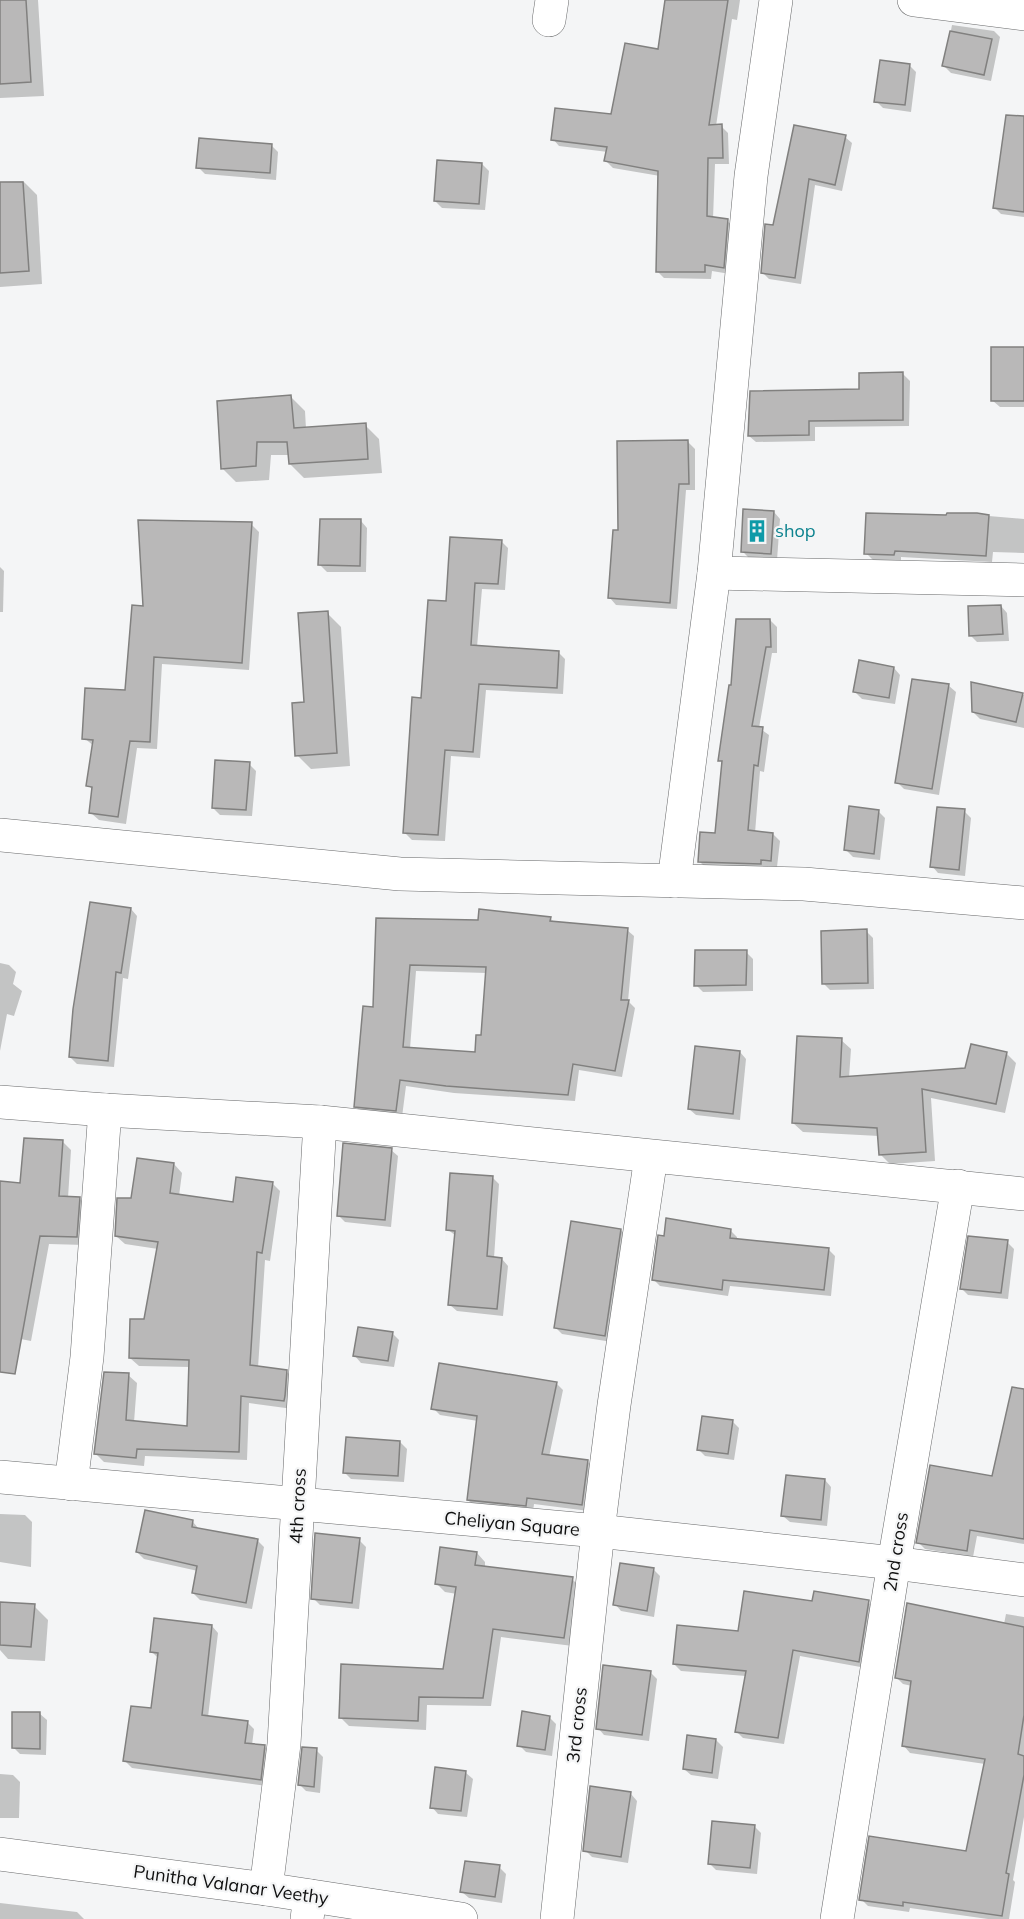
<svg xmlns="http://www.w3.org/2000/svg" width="1024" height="1919" viewBox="0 0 1024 1919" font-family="Mulish,sans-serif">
  <rect width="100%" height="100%" fill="#f4f5f6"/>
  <g fill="#0003" fill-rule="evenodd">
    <path d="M0,0H38L44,96L0,98Z"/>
    <path d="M667,0H740L737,20L732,19L716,126H721L728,133L729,164H715L713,219L727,221L734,227L730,274L712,271L711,279L664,278L657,271L660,176L613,168L606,161L608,152L559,146L553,139L613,116L659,51Z"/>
    <path d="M952,25L994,31L1000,37L991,81L951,73L944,66Z"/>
    <path d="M909,65L916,72L911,112L883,108L876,101Z"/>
    <path d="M795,127L845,137L852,143L842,191L815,185L801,284L769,279L762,272L774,227Z"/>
    <path d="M271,145L278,152L276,180L205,174L198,167Z"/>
    <path d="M1024,162V217L1001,214L994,207Z"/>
    <path d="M482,164L489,171L485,210L442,208L435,201Z"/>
    <path d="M23,181L37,195L42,284L0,287V182Z"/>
    <path d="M1024,348V407H1000L993,401Z"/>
    <path d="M903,374L910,381L909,426L815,427V441L756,442L749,436Z"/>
    <path d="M291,397L305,411L306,429L365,425L379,439L382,473L304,478L290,464V455H271L269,480L236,482L222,468Z"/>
    <path d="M688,442L695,449V490H686L677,609L616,605L610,598L619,532Z"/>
    <path d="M774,512L780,519L777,560L749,558L742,551Z"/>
    <path d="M977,515L1024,519V553L993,552L992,562L901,557V561L873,560L866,553L948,516Z"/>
    <path d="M361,521L367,528L366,572H327L320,565Z"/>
    <path d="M251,524L259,532L249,670L162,664L157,749L137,748L126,824L99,820L91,813L93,790L88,785L94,746L84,738L126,691L145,607Z"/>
    <path d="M501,541L508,548L505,590L482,589L477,647L558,652L565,659L563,694L486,690L480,758L451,756L445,841L412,840L405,833L422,699L447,603Z"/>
    <path d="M0,567L4,571L3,612H0Z"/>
    <path d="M1001,606L1007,613L1009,641L977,642L970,635Z"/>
    <path d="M327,613L341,627L350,766L311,769L297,755L305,703Z"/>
    <path d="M770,620L777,627V653H772L759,728L769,735L764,772L760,771L755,833L773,834L780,841L777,867L768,866L767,870L706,868L699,861L716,835L723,763L720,760L733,687Z"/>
    <path d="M894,668L900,675L895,704L862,699L855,692Z"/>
    <path d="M914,680L949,686L956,692L939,795L904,789L897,782Z"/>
    <path d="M972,684L1024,695V728L980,719L973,712Z"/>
    <path d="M249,764L256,771L252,816L220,815L213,808Z"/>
    <path d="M878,811L885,818L880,860L853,857L846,850Z"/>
    <path d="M964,811L971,818L965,876L938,873L932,866Z"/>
    <path d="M131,909L137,916L128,979L123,978L114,1067L77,1064L70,1057Z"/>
    <path d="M550,918L555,923L627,930L634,936L628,1001L635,1008L622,1077L579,1070L575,1101L454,1093L406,1086L402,1117L362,1113L355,1106L375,1009L378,920L479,922ZM416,971L487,973L482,1037L476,1054L410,1049Z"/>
    <path d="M866,931L873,938L874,989L830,990L823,983Z"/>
    <path d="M746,952L753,959V991L703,992L696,985Z"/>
    <path d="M0,963L9,965L16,972L13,984L22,991L14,1016L7,1014L0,1051Z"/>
    <path d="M841,1040L851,1049L849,1078L967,1070L1006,1053L1016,1063L1005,1113L931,1098L935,1161L890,1164L880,1154L879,1136L803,1132L793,1123Z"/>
    <path d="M740,1052L746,1059L740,1120L696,1115L689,1109Z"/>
    <path d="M62,1141L71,1150L68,1198H79L88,1207L85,1245L49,1244L31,1341L0,1335V1183L21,1185Z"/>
    <path d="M391,1150L398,1156L391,1227L345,1222L339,1216Z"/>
    <path d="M174,1164L182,1173L179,1196L234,1203L272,1183L280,1191L270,1261L265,1260L258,1368L286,1371L295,1380L293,1409L249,1403L247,1460L145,1456L144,1466L104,1462L95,1453L128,1375L137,1383L134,1422L188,1428L190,1367L139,1366L130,1358L145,1321L158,1249L125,1244L116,1236L132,1200Z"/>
    <path d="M492,1177L499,1184L494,1258L502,1259L508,1266L503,1316L457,1311L450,1305L456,1236L447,1229Z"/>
    <path d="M621,1230L627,1237L612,1342L562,1334L555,1327Z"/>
    <path d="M730,1230L737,1237V1240L828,1249L835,1256L831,1296L730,1286L728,1296L660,1286L653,1279Z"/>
    <path d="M1007,1242L1014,1249L1008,1299L968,1295L961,1288Z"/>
    <path d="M392,1333L399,1340L394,1367L361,1363L355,1356Z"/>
    <path d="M556,1383L563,1390L549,1457L587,1461L594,1468L589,1511L534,1504L533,1512L475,1507L468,1500L478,1421L440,1415L433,1408Z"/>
    <path d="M732,1421L739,1428L734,1460L705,1456L698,1449Z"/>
    <path d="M400,1442L407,1449L404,1482L351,1479L344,1472Z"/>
    <path d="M1024,1453V1544L977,1536L973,1557L925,1549L918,1542L993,1477Z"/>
    <path d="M825,1480L831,1487L827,1526L790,1522L783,1516Z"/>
    <path d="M0,1514L25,1515L32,1522L31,1567L0,1562Z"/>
    <path d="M193,1522L199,1529L257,1540L264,1547L252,1609L200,1600L193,1593L198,1571L144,1559L137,1552Z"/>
    <path d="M359,1540L366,1547L359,1609L320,1605L313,1598Z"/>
    <path d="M477,1553L485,1562V1568L572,1579L581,1588L573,1646L501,1637L491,1706L427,1705L426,1730L349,1726L340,1717L444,1670L457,1594L445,1592L436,1583Z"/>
    <path d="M653,1569L660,1576L654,1617L621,1611L615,1604Z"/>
    <path d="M0,1602L34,1606L48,1620L45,1661L8,1659L0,1650Z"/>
    <path d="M868,1602L875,1609L866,1668L800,1656L784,1744L743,1738L736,1731L746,1676L681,1671L674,1664L739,1632L814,1603Z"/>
    <path d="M1006,1614L1024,1617V1817L1013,1880L1015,1882L1009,1919H988L910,1908L909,1912L868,1906L861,1899L967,1853L985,1764L910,1753L904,1746L912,1686L903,1684L896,1677L1004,1624Z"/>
    <path d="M212,1626L218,1633L208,1717L248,1723L254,1729L252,1745L264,1746L271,1753L267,1786L132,1768L125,1761L152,1710L159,1659L151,1651Z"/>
    <path d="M650,1672L657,1679L649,1741L604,1735L598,1728Z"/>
    <path d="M40,1714L47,1720L46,1755L20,1754L13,1747Z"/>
    <path d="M549,1717L556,1724L552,1756L526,1752L519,1745Z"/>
    <path d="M716,1740L723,1747L718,1779L691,1775L684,1769Z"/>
    <path d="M316,1750L323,1757L320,1793L306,1791L299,1784Z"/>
    <path d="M466,1773L473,1779L467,1817L438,1814L432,1807Z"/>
    <path d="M0,1774L13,1775L20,1782L19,1818H0Z"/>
    <path d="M631,1794L637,1801L628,1863L592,1857L585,1850Z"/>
    <path d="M754,1826L761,1833L757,1874L716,1870L709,1863Z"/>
    <path d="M499,1867L506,1874L502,1903L469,1898L462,1892Z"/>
    <path d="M0,1903L77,1912L84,1919H0Z"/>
  </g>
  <g fill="#b9b8b8" stroke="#81807f" stroke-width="1.5" fill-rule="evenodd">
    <path d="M0,0H26L31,82L0,84Z"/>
    <path d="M665,0H728L709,125L722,124L723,158H708L707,216L728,219L724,268L705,265V272H656L658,171L604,161L607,147L551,140L555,108L611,114L625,43L658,49Z"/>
    <path d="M950,31L992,39L984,75L942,66Z"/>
    <path d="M880,60L910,64L905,105L874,102Z"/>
    <path d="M1006,115L1024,116V212L993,208Z"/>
    <path d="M794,125L846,135L835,185L809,179L795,278L761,273L765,224L773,225Z"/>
    <path d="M199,138L272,144L270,173L196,168Z"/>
    <path d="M437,160L482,163L479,204L434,201Z"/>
    <path d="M0,182H23L29,271L0,273Z"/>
    <rect x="991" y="347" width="33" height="54"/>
    <path d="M903,372V420L809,421V435L748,436L750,391L859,389V373Z"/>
    <path d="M291,395L294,428L366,423L368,459L289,464L287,442H257L256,466L221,469L217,401Z"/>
    <path d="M688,440L689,484H679L670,603L608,598L613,530H618L617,441Z"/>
    <path d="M743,509L774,511L771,554L741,552Z"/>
    <path d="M866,513L946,515L947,513H977L989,515L986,556L895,551L894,555L864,554Z"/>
    <path d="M320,519H361L360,566L318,565Z"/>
    <path d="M138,520L252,522L242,663L154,657L150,742L130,741L118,817L89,813L92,787L86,786L93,740L82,739L85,688L125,690L132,605L143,606Z"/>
    <path d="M450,537L502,540L498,584L475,583L471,645L559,651L557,688L479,684L473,752L445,750L438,835L403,833L412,697L421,698L428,600L446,601Z"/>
    <path d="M1001,605L1003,634L969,636L968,606Z"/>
    <path d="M328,611L337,753L295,756L292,703L304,702L298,613Z"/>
    <path d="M736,619H770L771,647H766L752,726L763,727L758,766L754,765L748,830L773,833L771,861L761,860V864L698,862L700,832L715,833L722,761H718L729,685H731Z"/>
    <path d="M859,660L894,667L889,698L853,692Z"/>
    <path d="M912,679L949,684L932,789L895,783Z"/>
    <path d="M971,682L1023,693L1016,722L972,712Z"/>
    <path d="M215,760L250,762L246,810L212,808Z"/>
    <path d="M849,806L879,810L874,854L844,850Z"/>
    <path d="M937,807L965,809L959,870L930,867Z"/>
    <path d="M90,902L131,908L121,973L116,972L108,1061L69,1057L73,1009Z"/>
    <path d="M479,909L551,917L550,921L628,928L621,1000H629L615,1071L573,1064L568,1095L446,1086L400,1080L396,1111L354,1107L363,1006L373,1007L376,918L478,920ZM410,965L486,967L481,1035H476L475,1052L403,1047Z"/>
    <path d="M867,929L868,983L822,984L821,931Z"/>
    <path d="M695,950H747L746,985L694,986Z"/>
    <path d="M797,1036L842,1038L840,1077L965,1068L971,1044L1007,1052L996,1104L922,1089L926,1152L879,1155L877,1128L792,1123Z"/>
    <path d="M695,1046L740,1051L733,1114L688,1109Z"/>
    <path d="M24,1138L63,1140L59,1196L80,1197L77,1237L40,1236L15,1374L0,1372V1181L20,1183Z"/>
    <path d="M343,1143L392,1148L385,1220L337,1216Z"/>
    <path d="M137,1158L174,1163L170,1193L233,1202L236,1177L273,1182L262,1253L257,1252L250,1365L287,1370L285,1396L284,1401L241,1396L239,1452L137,1449L136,1458L94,1454L104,1372L129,1373L126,1420L187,1426L189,1360L129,1358L130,1319H144L158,1242L115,1236L117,1198H131Z"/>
    <path d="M450,1173L493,1176L487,1256L502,1258L497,1309L448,1305L455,1231L446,1230Z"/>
    <path d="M666,1218L731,1229L730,1238L829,1248L824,1290L723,1280L722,1290L652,1280L658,1235L664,1236Z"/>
    <path d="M571,1221L621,1229L605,1336L554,1328Z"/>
    <path d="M968,1236L1008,1240L1001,1293L960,1289Z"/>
    <path d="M358,1327L393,1332L388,1361L353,1356Z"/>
    <path d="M439,1363L557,1382L542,1454L588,1460L582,1505L527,1498L526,1506L467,1500L477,1416L431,1409Z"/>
    <path d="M1012,1387L1024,1389V1539L970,1530L967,1551L916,1543L930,1465L992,1476Z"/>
    <path d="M702,1416L733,1420L728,1454L697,1450Z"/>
    <path d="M346,1437L400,1441L398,1476L343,1473Z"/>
    <path d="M786,1475L825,1479L821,1520L781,1516Z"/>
    <path d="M145,1510L193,1520L192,1527L258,1539L246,1603L192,1593L197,1566L136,1552Z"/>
    <path d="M315,1533L360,1538L352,1603L311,1599Z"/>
    <path d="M440,1547L477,1552L475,1565L573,1577L564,1638L493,1629L483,1698L419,1697L418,1721L339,1718L341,1664L443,1669L456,1587L435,1584Z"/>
    <path d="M620,1563L654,1568L647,1611L613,1605Z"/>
    <path d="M744,1591L812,1601L814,1591L869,1600L859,1662L793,1650L778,1738L735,1732L746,1671L673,1664L677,1625L738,1631Z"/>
    <path d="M0,1602L35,1604L31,1647L0,1645Z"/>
    <path d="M907,1603L1024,1627V1715L1018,1754L1024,1756V1775L1006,1873L1009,1874L1002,1916L903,1902V1906L859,1900L869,1836L966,1851L985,1759L902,1746L911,1681L895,1678Z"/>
    <path d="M154,1618L212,1625L202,1715L248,1721L245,1743L265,1745L261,1780L123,1761L131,1706L151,1708L158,1653L150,1652Z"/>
    <path d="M603,1665L651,1671L642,1735L596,1729Z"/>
    <path d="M522,1711L550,1716L545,1750L517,1746Z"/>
    <path d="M12,1712H40V1749L12,1748Z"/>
    <path d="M687,1735L716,1739L712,1773L683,1769Z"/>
    <path d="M302,1747L317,1748L314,1787L298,1785Z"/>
    <path d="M435,1767L466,1771L461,1811L430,1808Z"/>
    <path d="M590,1786L631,1792L621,1857L583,1851Z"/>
    <path d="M712,1821L755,1825L750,1868L708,1864Z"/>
    <path d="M465,1861L500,1865L495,1897L460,1892Z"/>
  </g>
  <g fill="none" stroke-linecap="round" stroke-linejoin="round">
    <g stroke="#68696a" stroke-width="34">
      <g id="street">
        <path d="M914,0L1024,14"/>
        <path d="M549,20L552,0"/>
        <path d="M714,573L1024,580"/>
        <path d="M0,835L400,874L804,884L1024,903"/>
        <path d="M674,881L714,573L751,176L776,0"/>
        <path d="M0,1102L105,1110L320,1122L1024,1194"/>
        <path d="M0,1477L598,1531L894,1563L1024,1580"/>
        <path d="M71,1484L87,1357L105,1110"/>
        <path d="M266,1889L284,1744L320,1122"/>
        <path d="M307,1919L310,1896"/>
        <path d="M557,1919L598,1531L614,1405L651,1157"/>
        <path d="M837,1919L894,1563L958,1186"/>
      </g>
    </g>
    <g stroke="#68696a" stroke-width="34">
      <path id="secondary" d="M0,1854L266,1889L461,1919"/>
    </g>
    <use href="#street" stroke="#fff" stroke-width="33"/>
    <use href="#secondary" stroke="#fff" stroke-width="33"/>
  </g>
  <defs>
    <g id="building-bare" transform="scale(1.8)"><path d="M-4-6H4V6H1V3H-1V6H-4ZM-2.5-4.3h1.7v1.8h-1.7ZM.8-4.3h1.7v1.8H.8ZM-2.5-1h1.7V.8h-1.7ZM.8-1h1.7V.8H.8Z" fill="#0f9aa8" stroke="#f4f5f6" stroke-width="2.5" paint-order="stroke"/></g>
  </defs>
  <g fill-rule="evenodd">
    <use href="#building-bare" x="757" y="531"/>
  </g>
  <g text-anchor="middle" stroke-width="4.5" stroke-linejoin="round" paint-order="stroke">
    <g font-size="18" fill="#0d838f" stroke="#f4f5f6" text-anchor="start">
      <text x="775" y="537">shop</text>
    </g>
    <g font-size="18" fill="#101010" stroke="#f4f5f6">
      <text transform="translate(298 1506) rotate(-87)" y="6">4th cross</text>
      <text transform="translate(512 1524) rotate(5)" y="6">Cheliyan Square</text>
      <text transform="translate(896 1552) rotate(-81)" y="6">2nd cross</text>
      <text transform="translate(577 1725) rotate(-84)" y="6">3rd cross</text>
      <text transform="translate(231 1885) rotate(8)" y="6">Punitha Valanar Veethy</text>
    </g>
  </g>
</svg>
